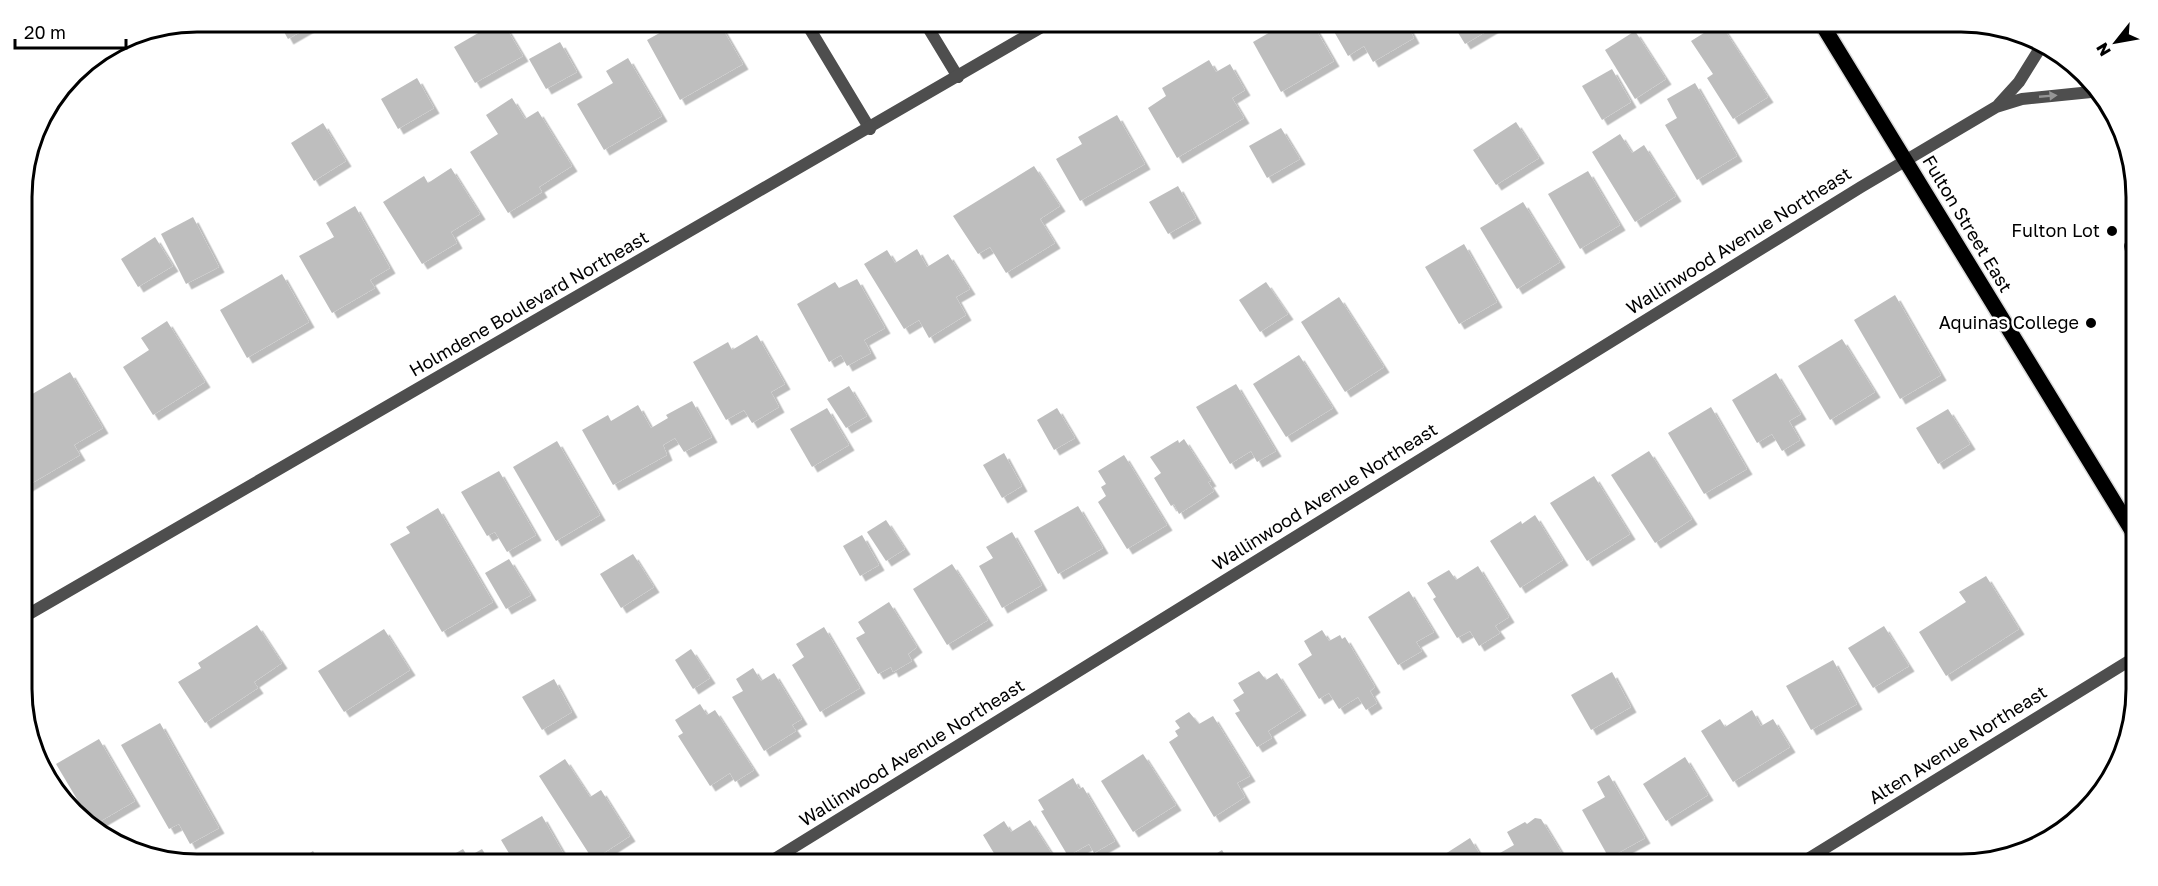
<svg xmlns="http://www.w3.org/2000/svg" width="2158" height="886" viewBox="0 0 2158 886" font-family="'Golos Text',sans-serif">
  <defs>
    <filter id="shadow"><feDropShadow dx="5.5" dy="5.5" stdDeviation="0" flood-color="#0004"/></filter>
  </defs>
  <rect width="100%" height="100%" fill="#fff"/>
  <g fill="#bebebe" filter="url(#shadow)">
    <path d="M278,21H313L314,24L288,39Z"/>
    <path d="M499,21H502L523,56L475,83L454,47Z"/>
    <path d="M669,21H718L743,64L680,100L647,40L672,26Z"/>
    <path d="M1289,21H1311L1334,61L1281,92L1253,42Z"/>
    <path d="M1328,21H1405L1414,38L1373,62L1364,46L1348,56Z"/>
    <path d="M1451,21H1497L1499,24L1465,44Z"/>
    <path d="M1720,23L1768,97L1733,119L1707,78L1713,74L1691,41Z"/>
    <path d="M1635,31L1666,79L1635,99L1605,50Z"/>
    <path d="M560,42L577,72L546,89L529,59Z"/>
    <path d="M628,58L662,116L604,150L577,104L613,83L606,71Z"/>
    <path d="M1209,60L1216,72L1230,64L1245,90L1232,98L1244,118L1177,158L1148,108L1166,96L1162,88Z"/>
    <path d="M1612,69L1631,102L1602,120L1582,86Z"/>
    <path d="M417,78L434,108L398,129L381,99Z"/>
    <path d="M1695,83L1737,156L1697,180L1665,125L1677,118L1667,99Z"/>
    <path d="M512,98L525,119L538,111L572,166L539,187L542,192L508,213L470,152L498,134L486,115Z"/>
    <path d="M1117,115L1145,164L1080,201L1056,159L1082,144L1078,137Z"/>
    <path d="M1516,122L1539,158L1496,185L1473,150Z"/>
    <path d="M323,123L346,161L314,181L291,143Z"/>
    <path d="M1281,128L1300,159L1267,178L1249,146Z"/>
    <path d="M1620,134L1632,153L1644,145L1676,196L1635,222L1592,152Z"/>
    <path d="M1034,166L1060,206L1040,219L1055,243L1006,273L990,247L978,254L953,216Z"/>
    <path d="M451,168L480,214L451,232L457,243L422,264L383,202L424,176L428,183Z"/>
    <path d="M1588,171L1620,225L1580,249L1548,194Z"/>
    <path d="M1178,186L1196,218L1168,234L1149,202Z"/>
    <path d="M1523,202L1560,262L1517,289L1480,228Z"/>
    <path d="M355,206L390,268L370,280L375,288L332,313L299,256L334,237L326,223Z"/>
    <path d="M193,217L219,267L186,284L161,234Z"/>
    <path d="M155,237L173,266L138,287L121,259Z"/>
    <path d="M1464,244L1497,302L1459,324L1425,267Z"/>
    <path d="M917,249L927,267L948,254L970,289L956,297L966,315L929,338L919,320L904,329L864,264L887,250L895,263Z"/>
    <path d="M282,274L309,322L247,358L220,310Z"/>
    <path d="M857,279L885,328L864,340L871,353L847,366L841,355L829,362L797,304L835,282L839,288Z"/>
    <path d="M1266,282L1288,314L1260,332L1239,300Z"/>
    <path d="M1895,295L1941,375L1900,399L1854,320Z"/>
    <path d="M1339,297L1384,367L1345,392L1301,322Z"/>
    <path d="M167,321L205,382L153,415L123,367L149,350L141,338Z"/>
    <path d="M757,335L785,384L771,392L779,407L752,423L744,410L726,420L693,362L728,342L732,350Z"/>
    <path d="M1842,339L1875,392L1830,420L1798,366Z"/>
    <path d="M1299,355L1333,408L1286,437L1253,384Z"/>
    <path d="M70,372L103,428L74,445L80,455L22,489V400Z"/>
    <path d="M1776,373L1801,414L1789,421L1800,440L1782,451L1772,434L1757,443L1732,400Z"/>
    <path d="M1236,384L1276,451L1257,462L1251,451L1230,464L1196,407Z"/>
    <path d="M849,386L867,416L846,428L827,399Z"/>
    <path d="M692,401L712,437L684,452L675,438L663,445L667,455L613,485L582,430L608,415L611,421L638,405L651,428L668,418L666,415Z"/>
    <path d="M1711,407L1747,469L1704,494L1668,433Z"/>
    <path d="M827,408L849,445L812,467L790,429Z"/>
    <path d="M1057,408L1075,438L1054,450L1037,420Z"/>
    <path d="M1948,409L1970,444L1938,464L1916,428Z"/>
    <path d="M1184,439L1211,481L1208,482L1214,491L1179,514L1174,504L1171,506L1154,478L1161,473L1150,457L1178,440L1179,443Z"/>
    <path d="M557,441L600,515L556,541L513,467Z"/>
    <path d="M1649,451L1692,519L1655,543L1611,475Z"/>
    <path d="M1004,453L1022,486L1002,498L983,465Z"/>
    <path d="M1124,455L1167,525L1127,549L1098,502L1106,496L1101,487L1106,484L1098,471Z"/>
    <path d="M499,471L536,535L507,552L495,532L487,536L461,492Z"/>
    <path d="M1594,476L1630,534L1587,561L1550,503Z"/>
    <path d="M1078,506L1103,548L1058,574L1034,531Z"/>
    <path d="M438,508L493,602L442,632L390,544L410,533L406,527Z"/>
    <path d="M1535,515L1563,560L1520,588L1490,541L1521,521L1522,524Z"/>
    <path d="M886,520L905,549L886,561L867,532Z"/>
    <path d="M1012,532L1042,585L1002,608L979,566L993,558L986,547Z"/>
    <path d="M862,535L879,565L860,576L843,546Z"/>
    <path d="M633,554L654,587L621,608L600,574Z"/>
    <path d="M509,559L531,595L506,609L485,573Z"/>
    <path d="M952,564L988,620L947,645L913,589Z"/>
    <path d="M1478,566L1509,617L1495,626L1500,633L1479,646L1470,631L1457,638L1433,599L1436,597L1427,583L1449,570L1456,580Z"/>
    <path d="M1986,576L2019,629L1946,676L1919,632L1966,602L1959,592Z"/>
    <path d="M1409,591L1434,632L1416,642L1422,651L1398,665L1368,617Z"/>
    <path d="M889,602L917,647L908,654L912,661L893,672L891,667L878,674L856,638L865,633L858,622Z"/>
    <path d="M257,625L282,663L254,682L258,688L205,723L178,682L201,668L198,663Z"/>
    <path d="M1884,626L1909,666L1873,688L1848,648Z"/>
    <path d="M824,627L860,688L820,712L792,665L804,657L796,644Z"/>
    <path d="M384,629L410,670L344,712L318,671Z"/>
    <path d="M1322,630L1329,641L1340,635L1342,639L1345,637L1375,687L1370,691L1377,703L1366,710L1358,697L1339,709L1329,693L1319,699L1298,664L1312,655L1304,641Z"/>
    <path d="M691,649L710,678L693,689L675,660Z"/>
    <path d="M1833,660L1857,704L1811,730L1786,686Z"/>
    <path d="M753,668L761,681L774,673L802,719L792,725L796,731L764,751L732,697L743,691L736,679Z"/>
    <path d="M1259,671L1266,680L1277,673L1301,710L1268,731L1272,738L1257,747L1235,713L1240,711L1233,700L1244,693L1238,683Z"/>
    <path d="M1612,672L1631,707L1591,730L1571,695Z"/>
    <path d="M554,679L572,712L542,730L522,697Z"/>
    <path d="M700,704L707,715L715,710L754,770L735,782L730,773L710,786L678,736L683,733L675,720Z"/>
    <path d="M1752,710L1761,726L1773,719L1790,747L1733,782L1701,731L1720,719L1725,727Z"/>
    <path d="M1189,712L1199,724L1213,716L1250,776L1237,783L1245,797L1214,817L1169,742L1178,736L1175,731L1180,728L1175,721Z"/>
    <path d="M160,723L219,828L190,844L179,824L169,829L121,745Z"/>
    <path d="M99,739L135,801L94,825L90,821L56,764Z"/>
    <path d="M1143,754L1176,805L1133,832L1101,781Z"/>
    <path d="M1685,757L1708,795L1666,821L1643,784Z"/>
    <path d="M565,759L590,797L601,790L630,836L593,860L539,776Z"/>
    <path d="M1609,775L1645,838L1609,858L1582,810L1605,797L1597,782Z"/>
    <path d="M1073,778L1079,789L1083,787L1115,841L1094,853L1089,844L1068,856L1041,811L1044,810L1038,800Z"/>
    <path d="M2077,813L2059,835L2014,851V850Z"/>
    <path d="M542,816L570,865H516L501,840Z"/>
    <path d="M1535,818L1541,819L1569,865H1507L1500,853L1514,845L1507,832L1525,822L1527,824Z"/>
    <path d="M1030,820L1059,865H1001L983,835L1004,821L1011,832Z"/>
    <path d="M1470,838L1486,865H1428Z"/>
    <path d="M463,849L468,857L482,849L492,865H452L447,858Z"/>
    <path d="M1222,850L1231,865H1198Z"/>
    <path d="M313,851L322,865H292Z"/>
    <path d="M1311,856L1316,865H1295Z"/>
  </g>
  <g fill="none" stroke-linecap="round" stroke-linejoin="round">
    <g stroke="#dbdbdb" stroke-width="18">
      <path id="primary" d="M1820,21L2137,539"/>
    </g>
    <g stroke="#4e4e4e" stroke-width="12">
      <path d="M805,21L870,129"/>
      <path d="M924,21L958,77"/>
      <path d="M2130,246L2132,255L2136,263"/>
    </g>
    <g stroke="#4e4e4e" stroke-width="12">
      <path d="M1999,104L2019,82L2042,45"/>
      <path d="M22,618L1052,21"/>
      <path d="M765,865L1861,187L1996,107L2022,99L2101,91"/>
      <path d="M1798,865L2137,656"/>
    </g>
    <use href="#primary" stroke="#000" stroke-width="15"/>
  </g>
  <defs><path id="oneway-solid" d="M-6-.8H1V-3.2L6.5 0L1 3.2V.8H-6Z" transform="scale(1.5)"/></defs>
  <use fill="#959595" href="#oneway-solid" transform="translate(2048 96) rotate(-5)"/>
  <g fill="#000" stroke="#fff" stroke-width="2">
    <circle cx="2112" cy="231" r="6"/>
    <circle cx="2091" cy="323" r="6"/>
  </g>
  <g text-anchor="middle" stroke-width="5" stroke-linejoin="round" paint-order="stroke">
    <g font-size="18" fill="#000" stroke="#fff">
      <text transform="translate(1967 224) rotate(59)" y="6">Fulton Street East</text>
      <text transform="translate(1739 241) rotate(-32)" y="6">Wallinwood Avenue Northeast</text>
      <text transform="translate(529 304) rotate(-30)" y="6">Holmdene Boulevard Northeast</text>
      <text transform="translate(1325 497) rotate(-32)" y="6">Wallinwood Avenue Northeast</text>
      <text transform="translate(1958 745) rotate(-32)" y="6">Alten Avenue Northeast</text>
      <text transform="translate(912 753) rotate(-32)" y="6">Wallinwood Avenue Northeast</text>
    </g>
    <g font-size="18" fill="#000" stroke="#fff" text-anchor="end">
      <text x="2100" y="237">Fulton Lot</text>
      <text x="2079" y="329">Aquinas College</text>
    </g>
  </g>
  <path d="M0 0H2158V886H0ZM197 32H1961A165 165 0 0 1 2126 197V689A165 165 0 0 1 1961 854H197A165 165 0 0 1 32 689V197A165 165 0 0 1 197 32Z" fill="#fff" fill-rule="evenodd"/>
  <path fill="none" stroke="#000" stroke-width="3" d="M197 32H1961A165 165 0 0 1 2126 197V689A165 165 0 0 1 1961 854H197A165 165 0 0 1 32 689V197A165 165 0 0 1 197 32Z"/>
  <g transform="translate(2116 42) rotate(239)" stroke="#ffffff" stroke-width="4.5" paint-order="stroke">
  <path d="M0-4.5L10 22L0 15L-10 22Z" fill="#000000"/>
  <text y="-9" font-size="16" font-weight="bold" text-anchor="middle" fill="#000000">N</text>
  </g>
  <path d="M15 39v9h111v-9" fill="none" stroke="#000000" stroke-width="3"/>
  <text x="24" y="39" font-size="18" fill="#000000" stroke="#ffffff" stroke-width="4.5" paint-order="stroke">20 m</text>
</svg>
